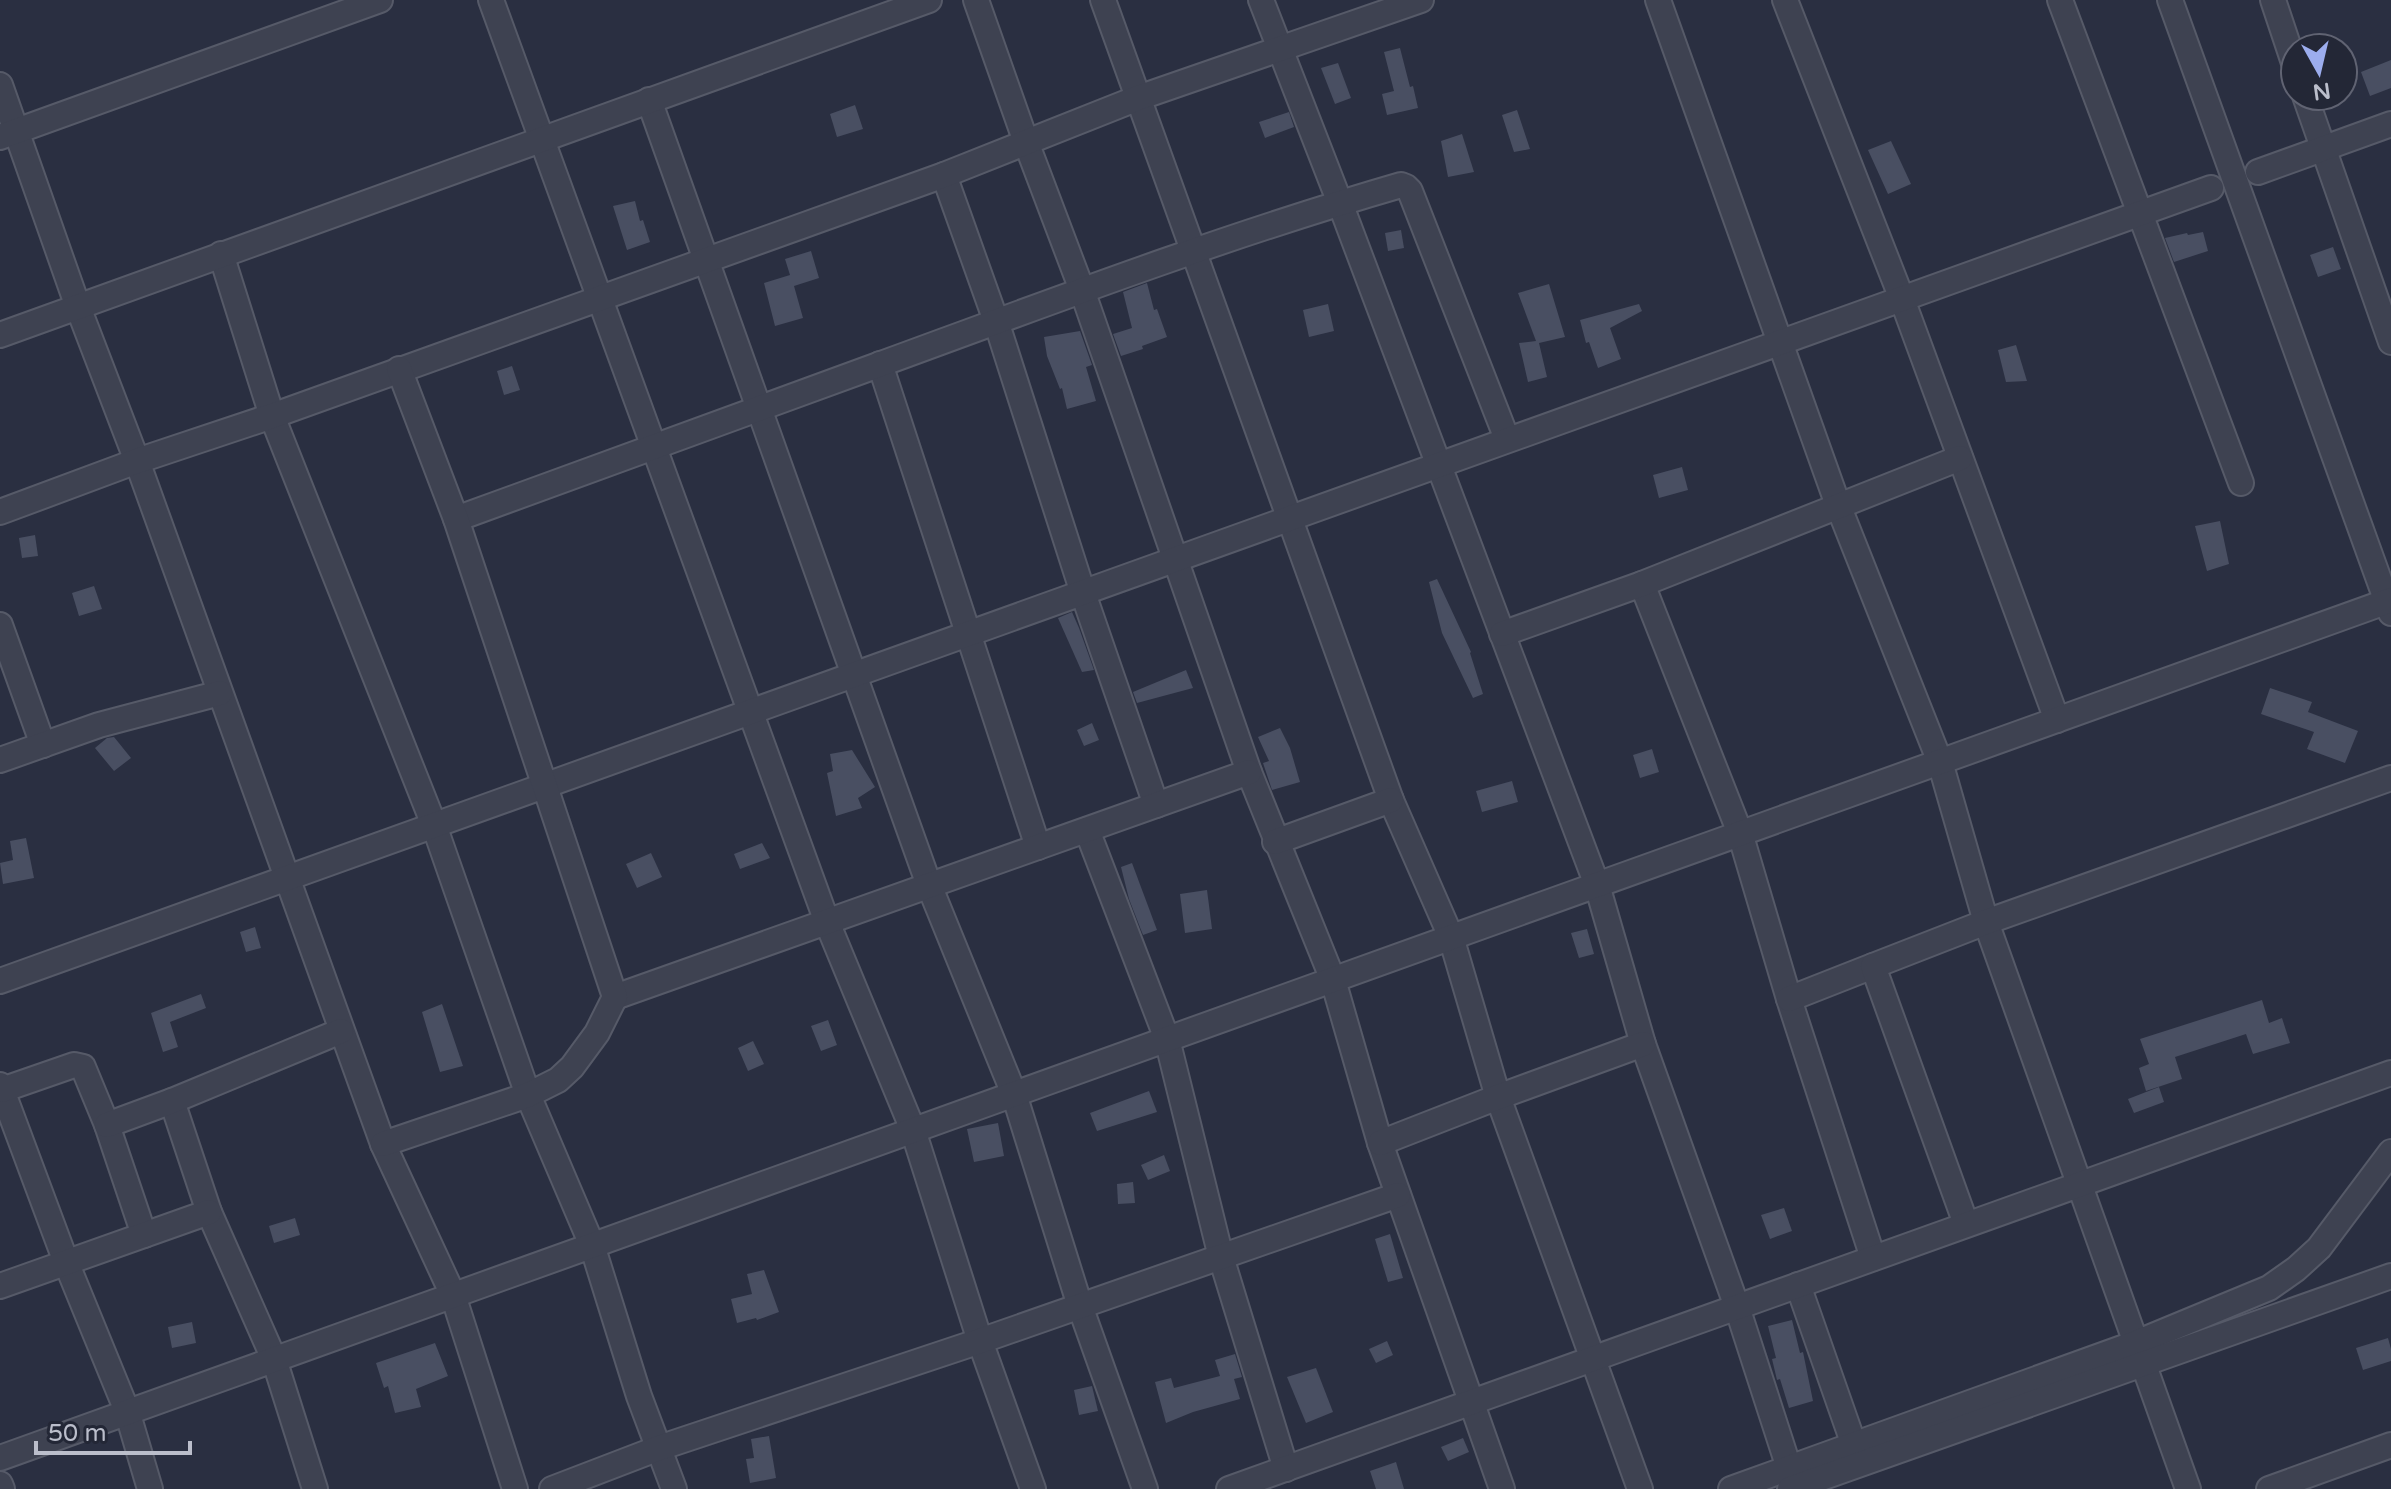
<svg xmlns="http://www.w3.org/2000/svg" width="2391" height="1489" viewBox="0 0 2391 1489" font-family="'Varela Round',sans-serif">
  <rect width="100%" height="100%" fill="#2a2f41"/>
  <g fill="#494f62">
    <path d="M1400,48L1410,87L1413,86L1418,108L1387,115L1382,94L1394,91L1384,52Z"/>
    <path d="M2391,60V88L2370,96L2361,72Z"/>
    <path d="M1338,63L1351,98L1335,104L1321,68Z"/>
    <path d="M855,105L863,129L837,137L830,114Z"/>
    <path d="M1517,110L1530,149L1514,152L1502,115Z"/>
    <path d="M1289,112L1294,127L1265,138L1259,122Z"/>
    <path d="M1462,134L1474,172L1448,177L1441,141Z"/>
    <path d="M1891,141L1911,184L1888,194L1868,150Z"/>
    <path d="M635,201L640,221L643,220L650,242L627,250L613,206Z"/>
    <path d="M1401,230L1404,248L1388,251L1385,233Z"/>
    <path d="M2203,232L2208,251L2174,262L2165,238L2187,233L2188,235Z"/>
    <path d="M2333,247L2341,269L2318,277L2310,255Z"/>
    <path d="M811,251L819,278L794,286L803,318L775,326L764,283L790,275L785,259Z"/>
    <path d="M1147,283L1154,310L1157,309L1167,337L1142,346L1143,349L1121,356L1113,334L1132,328L1123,292Z"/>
    <path d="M1549,284L1565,337L1539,343L1547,377L1528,382L1519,343L1536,341L1518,293Z"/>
    <path d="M1328,304L1334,331L1309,337L1303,310Z"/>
    <path d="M1639,304L1642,311L1610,328L1621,359L1598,368L1589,342L1586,343L1580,320Z"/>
    <path d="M1080,331L1092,365L1086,367L1096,401L1067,409L1062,388L1060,389L1047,356L1044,337Z"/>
    <path d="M2016,345L2027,381L2006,382L1998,350Z"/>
    <path d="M512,366L520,390L504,395L497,371Z"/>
    <path d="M1682,467L1688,490L1659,498L1653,475Z"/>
    <path d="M2220,521L2229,564L2207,571L2195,526Z"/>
    <path d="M35,535L38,556L22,558L19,538Z"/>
    <path d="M1437,579L1471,652L1470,653L1483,694L1473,698L1442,633L1429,582Z"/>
    <path d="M94,586L102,609L79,616L72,593Z"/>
    <path d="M1072,612L1079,628L1094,670L1082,672L1058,618Z"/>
    <path d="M1186,670L1193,688L1137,703L1133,692Z"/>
    <path d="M2270,688L2312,702L2308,712L2358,731L2345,763L2307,749L2314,732L2261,714Z"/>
    <path d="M1092,723L1099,740L1084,746L1077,730Z"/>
    <path d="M1280,728L1290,748L1300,782L1272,790L1263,763L1269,761L1258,737Z"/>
    <path d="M114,737L131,758L114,771L95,748L107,738Z"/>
    <path d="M1652,749L1659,772L1640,778L1633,755Z"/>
    <path d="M852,750L875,787L858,798L862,808L836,816L827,773L833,771L830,754Z"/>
    <path d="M1512,781L1518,802L1482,812L1476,791Z"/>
    <path d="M26,838L34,878L3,884L0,863L13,860L10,841Z"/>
    <path d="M762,843L770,858L740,869L734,854Z"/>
    <path d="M651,853L662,877L637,888L626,864Z"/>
    <path d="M1132,863L1157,930L1143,935L1129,899L1121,867Z"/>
    <path d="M1207,890L1212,929L1185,933L1180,894Z"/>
    <path d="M255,927L261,948L246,952L240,932Z"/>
    <path d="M1587,929L1594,954L1579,958L1571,933Z"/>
    <path d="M201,994L206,1008L170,1022L178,1047L163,1052L151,1013Z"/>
    <path d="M2262,1000L2269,1023L2282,1018L2290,1043L2253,1054L2246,1034L2175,1057L2182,1079L2146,1091L2139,1068L2149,1064L2140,1039Z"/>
    <path d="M442,1004L463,1066L440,1072L422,1012Z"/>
    <path d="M828,1020L837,1045L821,1051L811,1026Z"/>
    <path d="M753,1041L764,1064L748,1071L738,1048Z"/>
    <path d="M2159,1087L2164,1102L2134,1113L2128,1099Z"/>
    <path d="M1149,1091L1157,1112L1097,1131L1090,1113Z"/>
    <path d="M998,1123L1004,1156L974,1162L967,1129Z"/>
    <path d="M1164,1155L1170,1171L1148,1180L1141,1165Z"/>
    <path d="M1133,1182L1135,1203L1118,1204L1117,1184Z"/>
    <path d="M1784,1208L1792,1231L1770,1239L1761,1215Z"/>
    <path d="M295,1218L300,1235L274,1243L269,1226Z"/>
    <path d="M1390,1234L1403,1278L1388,1282L1375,1239Z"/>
    <path d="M764,1270L779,1312L757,1320L756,1318L737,1323L731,1299L752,1294L747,1274Z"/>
    <path d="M1792,1320L1800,1353L1803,1352L1813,1401L1789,1408L1780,1379L1777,1380L1772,1359L1776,1358L1768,1326Z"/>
    <path d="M192,1322L196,1343L172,1348L168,1327Z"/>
    <path d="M2388,1338L2391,1349V1361L2363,1370L2356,1348Z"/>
    <path d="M1387,1341L1393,1355L1376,1363L1369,1349Z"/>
    <path d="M435,1343L448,1376L416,1389L421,1407L395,1413L388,1386L384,1388L376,1363Z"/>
    <path d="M1235,1354L1242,1377L1234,1379L1240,1399L1193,1412L1166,1423L1155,1382L1171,1378L1174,1388L1220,1376L1215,1360Z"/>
    <path d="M1316,1368L1333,1412L1306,1423L1287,1377Z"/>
    <path d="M1092,1386L1098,1411L1079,1415L1074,1390Z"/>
    <path d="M769,1436L776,1478L750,1483L746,1459L754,1458L751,1439Z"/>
    <path d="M1463,1438L1469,1452L1448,1461L1441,1447Z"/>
    <path d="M1396,1462L1404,1489H1376L1370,1471Z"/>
  </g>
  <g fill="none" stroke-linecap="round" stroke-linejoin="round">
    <g stroke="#565a68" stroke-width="28">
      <g id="street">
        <path d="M491,0L827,922L913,1130L980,1341L1033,1489"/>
        <path d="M976,0L1026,142L1082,290L1249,772L1333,980L1380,1143L1502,1489"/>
        <path d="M1103,0L1391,800L1451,937L1498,1097L1640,1489"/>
        <path d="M1261,0L1340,203L1597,885L1643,1044L1737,1307L1789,1468"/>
        <path d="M1658,0L1838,505L1940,762L1986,922L2188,1489"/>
        <path d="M1785,0L1902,299L2057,720"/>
        <path d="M2060,0L2241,483"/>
        <path d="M2170,0L2391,613"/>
        <path d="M2273,0L2295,66"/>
        <path d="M0,85L78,307L137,461L383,1144L453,1295L515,1489"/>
        <path d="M2305,96L2391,342"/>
        <path d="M649,100L929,885L1014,1094L1080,1306L1145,1489"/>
        <path d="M0,137L380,0"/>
        <path d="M2258,172L2391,124"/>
        <path d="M944,175L996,321L1083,593L1156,805"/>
        <path d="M221,254L272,416L434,825L528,1095L592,1245L639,1396L674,1489"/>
        <path d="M0,335L929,0"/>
        <path d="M880,364L1038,847"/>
        <path d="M0,512L137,461L272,416L944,175L1138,98L1421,0"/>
        <path d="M456,519C598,466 740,415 881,364C1053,301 1225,236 1401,185L1406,187L1410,191L1507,439"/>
        <path d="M1642,584L1740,833L1789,999L1873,1258"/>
        <path d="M0,625L43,745"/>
        <path d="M1502,634L1642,584L1960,458"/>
        <path d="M0,760L99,725L220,693"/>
        <path d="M1087,830L1167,1039L1221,1257L1286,1469"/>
        <path d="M1275,842L1391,800"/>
        <path d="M0,981L2211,188"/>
        <path d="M615,997L1249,772"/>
        <path d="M1789,999L1873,966"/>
        <path d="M0,1085L66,1262L127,1411L150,1489"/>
        <path d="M2,1090L74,1065L83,1067L107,1125L144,1235"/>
        <path d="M172,1101L209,1212L274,1359L315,1489"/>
        <path d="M107,1125L172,1101L341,1031"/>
        <path d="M1380,1143L1498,1097L1643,1044"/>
        <path d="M383,1144L528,1095L558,1080L572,1067L597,1033L615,997L456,519L399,369"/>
        <path d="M1966,1224L1873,966L1986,922L2391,778"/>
        <path d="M1798,1285L1854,1445"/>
        <path d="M0,1286L209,1212"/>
        <path d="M0,1458L2391,600"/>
        <path d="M0,1484L2,1489"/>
        <path d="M552,1489L659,1448L980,1341L1398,1195"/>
        <path d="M1229,1489L2391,1073"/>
        <path d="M1731,1489L2136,1343L2269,1288L2296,1269L2319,1248L2391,1152"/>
        <path d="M1790,1489L2391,1276"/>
        <path d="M2269,1489L2391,1445"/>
      </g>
    </g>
    <use href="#street" stroke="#3e4251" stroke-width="24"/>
  </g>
  <g transform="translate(2319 72) rotate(172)"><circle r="38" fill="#232736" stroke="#606372" stroke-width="2"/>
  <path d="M0-6L14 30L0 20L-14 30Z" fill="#9cadee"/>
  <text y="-12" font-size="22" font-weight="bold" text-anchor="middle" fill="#bbbecb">N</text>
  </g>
  <path d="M36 1441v12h154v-12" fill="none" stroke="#bbbecb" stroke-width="4"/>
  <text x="48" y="1441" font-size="24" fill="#bbbecb" stroke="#232736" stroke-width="6" paint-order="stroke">50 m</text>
</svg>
